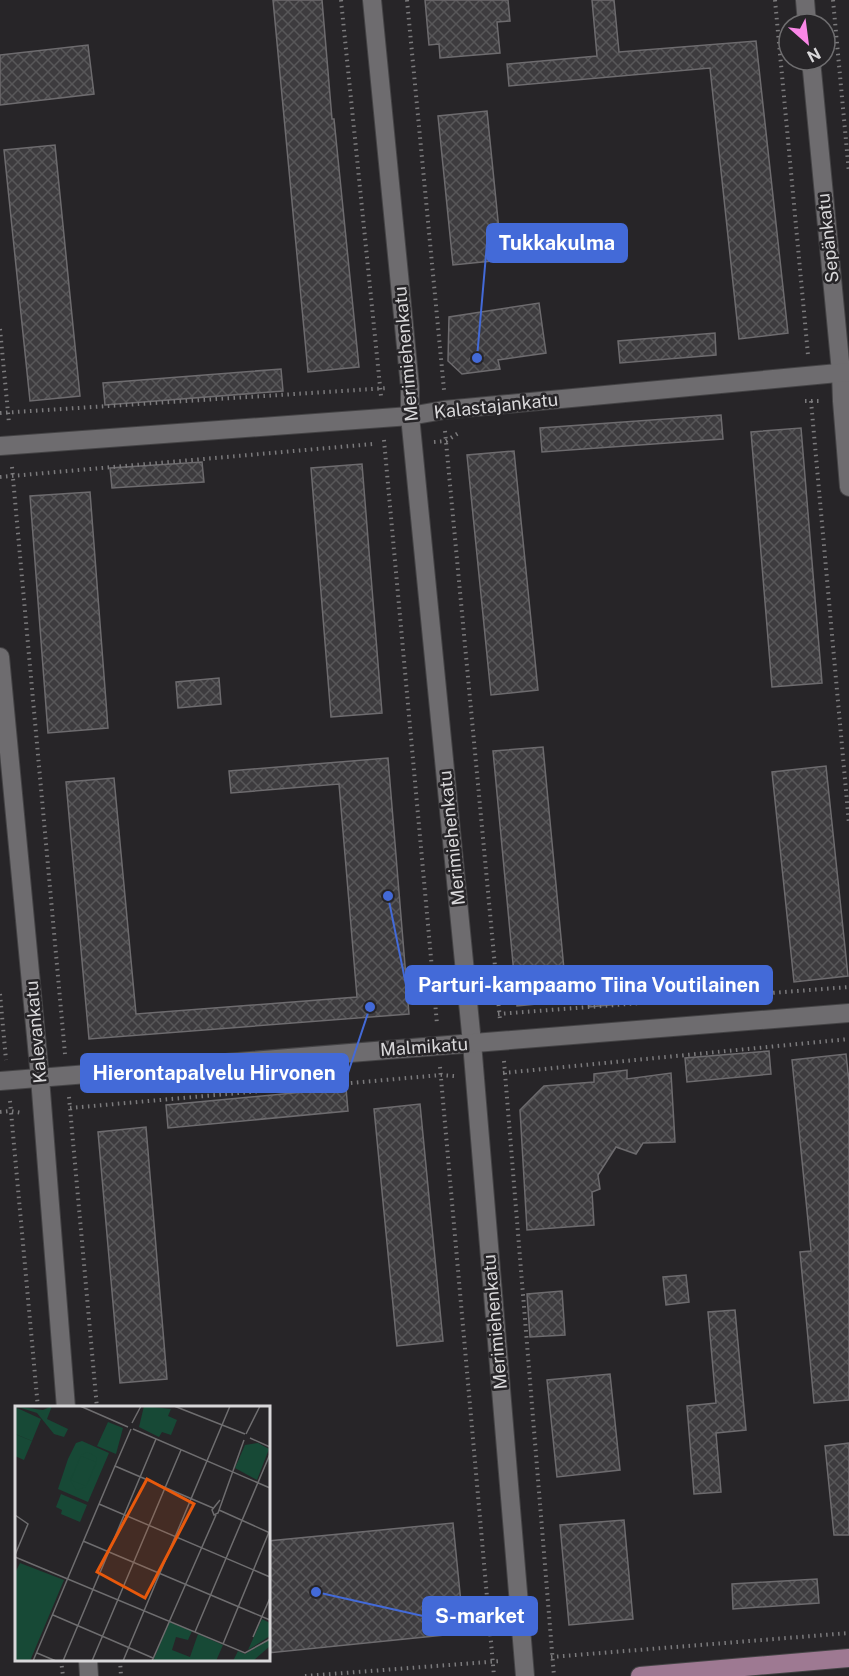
<svg xmlns="http://www.w3.org/2000/svg" width="849" height="1676" viewBox="0 0 849 1676" font-family="'Public Sans',sans-serif">
  <defs>
    <pattern id="building-cross-hatch" width="8" height="8" patternUnits="userSpaceOnUse" patternTransform="scale(1.5)"><rect width="8" height="8" fill="#3d3b3e"/><path d="M0 0l8 8M0 8l8-8" fill="none" stroke="#585759"/></pattern>
  </defs>
  <rect width="100%" height="100%" fill="#272528"/>
  <g fill="url(#building-cross-hatch)" stroke="#6d6b6e" stroke-width="1.5">
    <path d="M273,0H322L332,119H334L359,367L308,372Z"/>
    <path d="M425,0H508L510,21L497,22L500,53L440,58L439,44L429,45Z"/>
    <path d="M592,0H614L619,52L756,41L788,333L739,339L710,68L509,86L507,64L597,56Z"/>
    <path d="M88,45L94,94L0,105V55Z"/>
    <path d="M487,111L502,260L453,265L438,116Z"/>
    <path d="M55,145L80,396L30,401L4,150Z"/>
    <path d="M539,303L546,353L498,360L500,369L462,374L448,361L449,317Z"/>
    <path d="M715,333L716,355L620,363L618,341Z"/>
    <path d="M281,369L283,391L105,405L103,383Z"/>
    <path d="M721,415L723,439L542,452L540,428Z"/>
    <path d="M801,428L822,683L772,687L751,432Z"/>
    <path d="M514,451L538,690L491,695L467,455Z"/>
    <path d="M202,462L204,482L112,488L110,468Z"/>
    <path d="M362,464L382,713L331,717L311,468Z"/>
    <path d="M90,492L108,728L48,733L30,496Z"/>
    <path d="M219,678L221,704L178,708L176,682Z"/>
    <path d="M543,747L567,1001L517,1006L493,751Z"/>
    <path d="M388,758L409,1014L89,1039L66,782L114,778L136,1014L357,997L339,784L231,793L229,771Z"/>
    <path d="M826,766L848,976L794,982L772,772Z"/>
    <path d="M767,966L769,990L589,1007L587,982Z"/>
    <path d="M769,1051L771,1074L687,1082L685,1058Z"/>
    <path d="M846,1054L849,1081V1400L814,1403L800,1252L811,1251L792,1060Z"/>
    <path d="M627,1070V1079L671,1073L675,1142L643,1143L636,1154L616,1147L598,1175L600,1189L592,1192L594,1225L527,1230L520,1110L544,1086L594,1082V1074Z"/>
    <path d="M346,1088L348,1111L168,1128L166,1105Z"/>
    <path d="M420,1104L443,1341L397,1346L374,1109Z"/>
    <path d="M146,1127L167,1379L120,1383L98,1132Z"/>
    <path d="M686,1275L689,1302L666,1305L663,1277Z"/>
    <path d="M562,1291L565,1335L530,1337L527,1294Z"/>
    <path d="M735,1310L746,1430L716,1433L721,1492L694,1494L687,1406L716,1403L708,1312Z"/>
    <path d="M610,1374L620,1470L557,1477L547,1380Z"/>
    <path d="M849,1443V1535H834L825,1446Z"/>
    <path d="M624,1520L633,1619L569,1625L560,1525Z"/>
    <path d="M453,1523L464,1633L268,1653V1541Z"/>
    <path d="M817,1579L819,1603L733,1609L732,1584Z"/>
  </g>
  <g fill="none" stroke-linecap="round" stroke-linejoin="round">
    <g stroke="#444345" stroke-width="20">
      <g id="minor">
        <path d="M372,0L410,387V416L472,1043L525,1676"/>
        <path d="M805,0L807,24"/>
        <path d="M811,60L841,372L842,401L849,487"/>
        <path d="M0,446L410,416L444,410L849,372"/>
        <path d="M0,657L40,1078L66,1408"/>
        <path d="M0,1081L849,1013"/>
        <path d="M88,1660L89,1676"/>
      </g>
    </g>
    <g stroke="#444345" stroke-width="20">
      <path id="major" d="M640,1676L849,1658"/>
    </g>
    <g stroke="#7b7a7c" stroke-width="4" stroke-dasharray="1.5 4.5" stroke-linecap="butt">
      <path d="M341,0L381,396"/>
      <path d="M407,0L444,390"/>
      <path d="M775,0L808,355"/>
      <path d="M833,0L849,173"/>
      <path d="M0,329L9,423"/>
      <path d="M805,401H821"/>
      <path d="M811,401L849,824"/>
      <path d="M0,413L388,388"/>
      <path d="M445,431L500,1020"/>
      <path d="M384,440L437,1024"/>
      <path d="M434,442L446,441L460,432"/>
      <path d="M12,467L65,1054"/>
      <path d="M0,477L373,444"/>
      <path d="M0,994L6,1060"/>
      <path d="M498,1014L849,987"/>
      <path d="M504,1061L554,1676"/>
      <path d="M440,1067L494,1676"/>
      <path d="M503,1073L849,1039"/>
      <path d="M69,1097L97,1408"/>
      <path d="M10,1101L38,1408"/>
      <path d="M70,1108L441,1075L454,1076"/>
      <path d="M0,1112L11,1111L22,1113"/>
      <path d="M551,1657L849,1633"/>
      <path d="M61,1660L63,1676"/>
      <path d="M120,1660L121,1676"/>
      <path d="M305,1676L501,1661"/>
    </g>
    <use href="#minor" stroke="#6e6c6f" stroke-width="18"/>
    <use href="#major" stroke="#9e7992" stroke-width="18"/>
  </g>
  <g text-anchor="middle" stroke-width="5" stroke-linejoin="round" paint-order="stroke">
    <g font-size="18" fill="#d9d8da" stroke="#272528">
      <text transform="translate(828 238) rotate(-96)" y="6">Sepänkatu</text>
      <text transform="translate(406 354) rotate(-95)" y="6">Merimiehenkatu</text>
      <text transform="translate(496 406) rotate(-6)" y="6">Kalastajankatu</text>
      <text transform="translate(452 838) rotate(-96)" y="6">Merimiehenkatu</text>
      <text transform="translate(36 1032) rotate(-95)" y="6">Kalevankatu</text>
      <text transform="translate(424 1047) rotate(-4)" y="6">Malmikatu</text>
      <text transform="translate(495 1322) rotate(-95)" y="6">Merimiehenkatu</text>
    </g>
  </g>
  <g transform="translate(15 1406)">
    <rect width="255" height="255" fill="#272528"/>
    <path d="M0,1L26,13L17,35L0,28ZM67,35L94,47L73,96L43,83L53,53L61,37ZM46,88L72,99L65,116L46,108L47,104L41,101Z" fill="#174936"/>
    <path d="M0,0L28,4L37,0L32,13L53,23L49,31L39,28L22,7ZM129,0L156,3L153,10L162,14L156,29L147,26L144,31L124,21ZM93,16L108,22L101,48L82,40ZM0,28L17,35L9,54L0,50ZM243,37L254,43L242,74L220,62L230,39ZM73,46L81,51L82,56L71,81L61,84L55,74L66,49ZM66,50L81,56L71,80L56,74ZM5,157L49,174L15,255H0V167ZM247,213L255,217V230L233,244ZM154,216L177,225L173,234L161,231L157,244L175,251L183,228L208,239L201,255H138ZM255,233V240L238,255H218L223,245L230,248Z" fill="#174936" fill-rule="evenodd"/>
    <path fill="none" stroke="#6e6d6f" stroke-width="1.5" d="M65,0L113,21M159,0L230,28M117,17L126,0M116,23L100,60L198,102M118,23L255,82M231,28L245,0M235,32L255,41M205,94L197,104L199,109L203,107L229,34M84,98L255,171M204,104L255,127M0,109L13,118L0,149M68,135L255,214M0,151L230,247L255,233M38,209L138,252M180,226L255,48M238,231L255,192M208,238L254,126M22,247L41,255M18,255L100,60M48,255L141,33M77,255L166,44M108,255L215,0M137,255L201,109"/>
    <path fill="#e8590c" fill-opacity="0.15" stroke="#e8590c" stroke-width="3" d="M132,73L179,98L130,192L82,166Z"/>
    <rect width="255" height="255" fill="none" stroke="#d9d8da" stroke-width="3"/>
  </g>
  <path fill="none" stroke="#436ad8" stroke-width="2" d="M477 358L487 243M388 896L406 985M370 1007L348 1073M316 1592L423 1616"/>
  <g fill="#436ad8" stroke="#272528" stroke-width="2">
    <circle cx="477" cy="358" r="6"/>
    <circle cx="388" cy="896" r="6"/>
    <circle cx="370" cy="1007" r="6"/>
    <circle cx="316" cy="1592" r="6"/>
  </g>
  <g fill="#436ad8" stroke="#436ad8" stroke-width="2">
    <rect x="487" y="224" width="140" height="38" rx="6"/>
    <rect x="406" y="966" width="366" height="38" rx="6"/>
    <rect x="81" y="1054" width="267" height="38" rx="6"/>
    <rect x="423" y="1597" width="114" height="38" rx="6"/>
  </g>
  <g font-size="20" text-anchor="middle" font-weight="bold" fill="#fff">
    <text x="557" y="250">Tukkakulma</text>
    <text x="589" y="992">Parturi-kampaamo Tiina Voutilainen</text>
    <text x="214" y="1080">Hierontapalvelu Hirvonen</text>
    <text x="480" y="1623">S-market</text>
  </g>
  <g transform="translate(807 42) rotate(152)"><circle r="28" fill="#272528" stroke="#6e6d6f" stroke-width="1.5"/>
  <path d="M0-4.5L10 22L0 15L-10 22Z" fill="#fa87e7"/>
  <text y="-9" font-size="16" font-weight="bold" text-anchor="middle" fill="#d9d8da">N</text>
  </g>
</svg>
